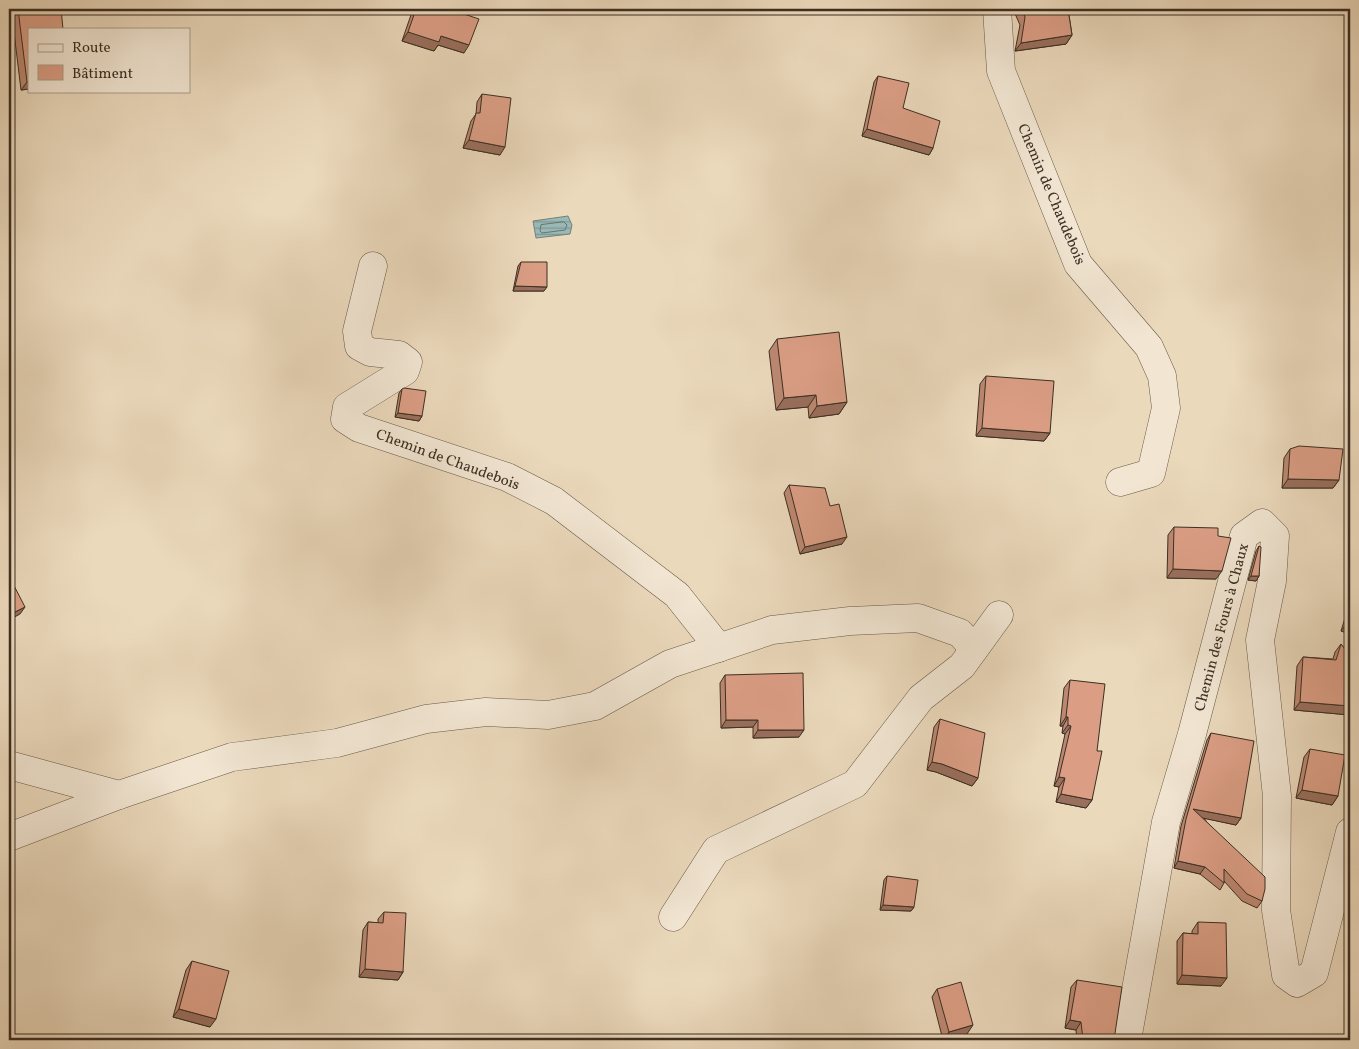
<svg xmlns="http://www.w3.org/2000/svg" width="1359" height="1049" viewBox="0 0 1359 1049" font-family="Vollkorn,serif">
  <defs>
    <pattern id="water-rules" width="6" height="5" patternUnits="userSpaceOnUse" patternTransform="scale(1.25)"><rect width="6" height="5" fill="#99b9b7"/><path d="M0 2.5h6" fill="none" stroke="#7e9794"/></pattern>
  </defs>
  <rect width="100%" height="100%" fill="#ebd9bc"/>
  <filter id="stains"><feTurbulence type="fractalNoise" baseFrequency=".004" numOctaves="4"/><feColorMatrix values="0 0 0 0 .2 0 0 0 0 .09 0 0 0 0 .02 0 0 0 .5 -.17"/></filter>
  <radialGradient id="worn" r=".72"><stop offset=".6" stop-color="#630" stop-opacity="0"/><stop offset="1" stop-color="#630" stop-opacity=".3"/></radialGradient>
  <path fill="url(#water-rules)" stroke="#74827b" d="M568,216L572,225L570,234L536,238L533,221Z"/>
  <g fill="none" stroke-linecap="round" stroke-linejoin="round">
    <path stroke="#6a746c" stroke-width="1" d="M564,222L567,225L565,230L542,233L540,231L541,225Z"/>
    <g stroke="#685a48" stroke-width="29">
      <g id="street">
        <path d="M997,9L1001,71L1078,264L1149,347L1162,376L1166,408L1151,473L1120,482"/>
        <path d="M373,266L357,331L359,346L370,352L399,355L408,362L405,371L347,407L345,419L359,428L507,477L554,501L677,595L719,648"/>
        <path d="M9,765L119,795"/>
        <path d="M9,837L119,795L232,757L337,743L426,719L486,712L548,715L595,706L670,664L772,630L850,621L918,618L960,633L974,649"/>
        <path d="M673,917L716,850L855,784L921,698L962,666L999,615"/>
        <path d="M1127,1040L1166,822L1192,734L1244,536L1262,523L1275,536L1272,581L1260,640L1277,796L1276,910L1286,975L1297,983L1314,973L1350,832"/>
      </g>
    </g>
    <use href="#street" stroke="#f2e6d3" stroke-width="28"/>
  </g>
  <g fill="#bc8872" stroke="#3c2f22">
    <path d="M17,9H61L29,29V89L21,90L12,16Z"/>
    <path d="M413,9H449L464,53L438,45L434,51L402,41Z"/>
    <path d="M1013,9H1068L1072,35L1066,44L1015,51L1020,25Z"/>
    <path d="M878,76L933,148L929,155L862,136L874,82Z"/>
    <path d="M482,94L500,155L463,148L471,121L476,114L477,102Z"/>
    <path d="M521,262L544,291H513L518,266Z"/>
    <path d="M777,339L847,402L839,414L809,418L808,407L776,410L769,351Z"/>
    <path d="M986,376L1050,433L1044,441L976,436L980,384Z"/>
    <path d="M402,389L422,416L419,421L395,417L399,393Z"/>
    <path d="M1290,449L1339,480L1333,488H1282L1284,458Z"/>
    <path d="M789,485L830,506L842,544L800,554L784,493Z"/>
    <path d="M1174,527L1216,579L1167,578L1168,535Z"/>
    <path d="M1259,546V576L1256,581L1248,580L1256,551Z"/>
    <path d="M1350,602V634L1341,631Z"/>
    <path d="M1341,644L1350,656V715L1294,710L1297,666L1303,657L1333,659L1335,652Z"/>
    <path d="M725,675L799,737L753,738V727L721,728L720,683Z"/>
    <path d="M1070,680L1097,751L1092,800L1086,808L1056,802L1059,787L1054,786L1065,734L1062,733L1063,726H1060L1064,688Z"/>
    <path d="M940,719L978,778L972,786L936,772L927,770L934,727Z"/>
    <path d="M1211,733L1241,818L1236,825L1204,818L1262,901L1257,908L1242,901L1224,881V883L1220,890L1200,874L1174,868L1181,826L1207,740Z"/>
    <path d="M1310,749L1338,796L1332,805L1296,798L1304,757Z"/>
    <path d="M887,876L914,907L911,911L880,910L884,880Z"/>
    <path d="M384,912L403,972L398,980L359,977L363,930L368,922L378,923V919Z"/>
    <path d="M1198,922L1221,986L1177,984V941L1183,933L1192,934V931Z"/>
    <path d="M192,961L210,1027L173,1017L186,970Z"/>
    <path d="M1077,980L1114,1040H1077L1076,1030L1065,1028L1071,987Z"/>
    <path d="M937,989L967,1034L943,1040L932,997Z"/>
  </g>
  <g fill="#996f5d" stroke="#3c2f22">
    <path d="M393,9H408L406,12Z"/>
    <path d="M408,32L441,36L469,45L464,53L438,45L434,51L402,41Z"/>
    <path d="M1072,35L1066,44L1015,51L1021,43Z"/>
    <path d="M29,81V89L21,90L27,82Z"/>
    <path d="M867,129L933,148L929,155L862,136Z"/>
    <path d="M469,140L505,147L500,155L463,148Z"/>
    <path d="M515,286L547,287L544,291H513Z"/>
    <path d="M816,395L808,407L776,410L784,398Z"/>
    <path d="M847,402L839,414L809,418L817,406Z"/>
    <path d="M398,413L422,416L419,421L395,417Z"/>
    <path d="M982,428L1050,433L1044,441L976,436Z"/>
    <path d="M1288,479L1339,480L1333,488H1282Z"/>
    <path d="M847,537L842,544L800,554L805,547Z"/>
    <path d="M1173,569L1222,571L1216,579L1167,578Z"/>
    <path d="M1251,576H1259L1256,581L1248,580Z"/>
    <path d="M25,607L20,614L9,620V615Z"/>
    <path d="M1347,623L1350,624V634L1341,631Z"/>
    <path d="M1300,702L1350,706V715L1294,710Z"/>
    <path d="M1066,717H1068L1063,726H1060Z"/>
    <path d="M726,720H758L753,727L721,728Z"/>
    <path d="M1068,725L1071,726L1065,734L1062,733Z"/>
    <path d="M758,730H804L799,737L753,738Z"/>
    <path d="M932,762L942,764L978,778L972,786L936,772L927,770Z"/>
    <path d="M1059,777L1065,778L1059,787L1054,786Z"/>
    <path d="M1302,790L1338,796L1332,805L1296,798Z"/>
    <path d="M1061,794L1092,800L1086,808L1056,802Z"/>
    <path d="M1193,809L1241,818L1236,825L1188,815Z"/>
    <path d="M1178,861L1205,867L1200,874L1174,868Z"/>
    <path d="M883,905L914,907L911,911L880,910Z"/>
    <path d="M365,969L403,972L398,980L359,977Z"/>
    <path d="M1182,975L1227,978L1221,986L1177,984Z"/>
    <path d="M179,1009L216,1019L210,1027L173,1017Z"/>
    <path d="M1070,1020L1081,1022L1076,1030L1065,1028Z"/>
    <path d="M973,1025L967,1034L943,1040L949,1032Z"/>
  </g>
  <g fill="#db9e85" stroke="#3c2f22">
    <path d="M18,9H61L63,29H29V81L27,82Z"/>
    <path d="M416,9H449L479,19L469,45L441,36L439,42L408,32Z"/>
    <path d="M1022,9H1068L1072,35L1021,43L1025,17Z"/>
    <path d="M878,76L909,83L903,108L940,121L933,148L867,129Z"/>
    <path d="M482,94L511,98L505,147L469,140L476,113H480Z"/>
    <path d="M521,262H547V287L515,286Z"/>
    <path d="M839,332L847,402L817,406L816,395L784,398L777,339Z"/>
    <path d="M986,376L1054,381L1050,433L982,428Z"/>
    <path d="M404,388L426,391L422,416L398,413L402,389Z"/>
    <path d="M1299,446L1343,449L1339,480L1288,479L1290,449Z"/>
    <path d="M789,485L825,488L830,506L839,504L847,537L805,547Z"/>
    <path d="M1174,527L1218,528V536L1231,538L1222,571L1173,569Z"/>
    <path d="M1259,546L1261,547L1259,576H1251Z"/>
    <path d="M9,576L25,607L9,615Z"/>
    <path d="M1350,613V624L1347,623Z"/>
    <path d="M1341,644L1350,656V706L1300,702L1303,657L1336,660Z"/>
    <path d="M803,673L804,730H758V720H726L725,675Z"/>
    <path d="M1070,680L1105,684L1097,751H1102L1092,800L1061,794L1065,778L1059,777L1071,726L1068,725V717H1066Z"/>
    <path d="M940,719L985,733L978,778L942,764L932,762Z"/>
    <path d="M1211,733L1254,741L1241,818L1193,809L1265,877V889L1262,901L1247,894L1224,869V883L1205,867L1178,861L1186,819Z"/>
    <path d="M1310,749L1345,755L1338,796L1302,790Z"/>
    <path d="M887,876L918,880L914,907L883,905Z"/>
    <path d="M384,912L406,913L403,972L365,969L368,922L383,923Z"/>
    <path d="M1198,922L1226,923L1227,978L1182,975L1183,933L1198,934Z"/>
    <path d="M192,961L229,971L216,1019L179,1009Z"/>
    <path d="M1077,980L1122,987L1114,1040H1083L1081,1022L1070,1020Z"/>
    <path d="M961,982L973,1025L949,1032L937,989Z"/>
  </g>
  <g text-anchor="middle" stroke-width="4" stroke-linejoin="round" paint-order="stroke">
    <g font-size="15" fill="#3c2f22" stroke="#f2e6d3">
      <text transform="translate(1052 194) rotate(67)" y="5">Chemin de Chaudebois</text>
      <text transform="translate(448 459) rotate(20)" y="5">Chemin de Chaudebois</text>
      <text transform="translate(1221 627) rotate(-75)" y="5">Chemin des Fours à Chaux</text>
    </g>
  </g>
  <rect width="1359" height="1049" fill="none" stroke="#ebd9bc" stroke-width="30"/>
  <rect x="10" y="10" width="1339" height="1029" fill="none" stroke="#3c2f22" stroke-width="2.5"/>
  <rect x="15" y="15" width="1329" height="1019" fill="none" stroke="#3c2f22"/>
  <rect x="28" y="28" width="162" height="65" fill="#f2e6d3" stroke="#a99d8c"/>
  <rect x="38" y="44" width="25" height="8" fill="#f2e6d3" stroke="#a99d8c"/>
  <text x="72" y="52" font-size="15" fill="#3c2f22">Route</text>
  <rect x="38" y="65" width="25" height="15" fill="#db9e85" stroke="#a99d8c"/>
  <text x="72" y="78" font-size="15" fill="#3c2f22">Bâtiment</text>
  <rect width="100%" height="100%" filter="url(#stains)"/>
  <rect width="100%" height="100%" fill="url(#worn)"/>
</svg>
